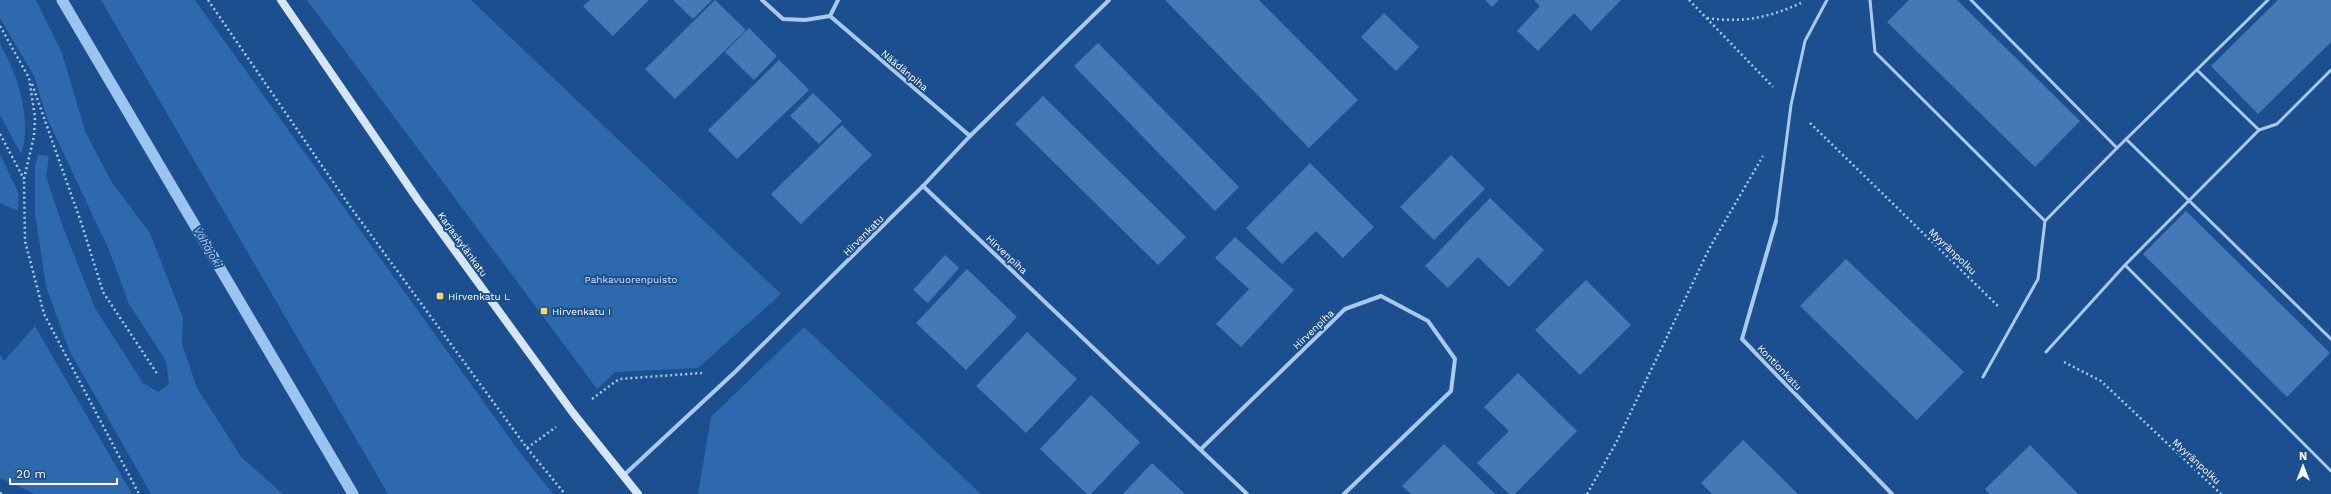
<svg xmlns="http://www.w3.org/2000/svg" width="2331" height="494" viewBox="0 0 2331 494" font-family="'Work Sans',sans-serif">
  <rect width="100%" height="100%" fill="#1b4f8f"/>
  <g fill="#2e69ad">
    <path d="M0,0H36L62,53L85,131L111,181L150,233L183,318L182,344L197,388L242,458L283,494H151L69,350L46,286L35,214V166L38,155L49,156L46,177L63,227L95,308L143,383L158,392L169,384L166,361L129,304L109,250L47,118L34,76L0,18Z"/>
    <path d="M101,0H195L518,450L553,494H388Z"/>
    <path d="M307,0H471L781,294L698,368L615,372L597,389Z"/>
    <path d="M0,44C17,73 33,121 21,154L0,115Z"/>
    <path d="M0,154L18,192V211L0,203Z"/>
    <path d="M35,326L132,494H35L0,478V354L4,361Z"/>
    <path d="M804,327L981,494H698L711,417Z"/>
  </g>
  <g fill="none" stroke-linecap="round" stroke-linejoin="round">
    <path stroke="#9cc4f0" stroke-width="11" d="M62,0L353,494"/>
  </g>
  <g fill="#4478b7">
    <path d="M590,0H649L613,36L583,6Z"/>
    <path d="M673,0H712L693,19Z"/>
    <path d="M715,0L746,30L675,99L645,69Z"/>
    <path d="M1165,0H1259L1358,100L1309,148Z"/>
    <path d="M1485,0H1499L1492,7Z"/>
    <path d="M1534,0H1621L1591,31L1574,13L1538,51L1517,31L1540,6Z"/>
    <path d="M1909,0H1957L2080,121L2035,167L1887,22Z"/>
    <path d="M2278,0H2331V42L2258,114L2211,66Z"/>
    <path d="M1384,13L1419,47L1396,71L1361,37Z"/>
    <path d="M749,28L777,56L754,80L725,52Z"/>
    <path d="M1098,43L1239,187L1215,211L1074,66Z"/>
    <path d="M779,60L809,90L737,159L708,130Z"/>
    <path d="M813,93L842,121L819,144L790,116Z"/>
    <path d="M1043,96L1186,237L1158,265L1015,124Z"/>
    <path d="M842,125L872,155L801,224L771,194Z"/>
    <path d="M1451,155L1485,189L1434,240L1400,207Z"/>
    <path d="M1310,163L1374,227L1343,258L1316,231L1282,264L1246,228Z"/>
    <path d="M1490,198L1544,250L1509,287L1478,257L1448,288L1425,266Z"/>
    <path d="M2186,211L2330,353L2287,397L2143,254Z"/>
    <path d="M1235,237L1294,290L1241,347L1216,324L1249,289L1215,258Z"/>
    <path d="M945,255L959,268L928,303L913,290Z"/>
    <path d="M1846,259L1964,372L1917,420L1800,306Z"/>
    <path d="M967,269L1017,317L966,370L916,323Z"/>
    <path d="M1586,280L1631,325L1580,375L1535,330Z"/>
    <path d="M1027,332L1077,379L1026,433L976,386Z"/>
    <path d="M1518,373L1577,431L1515,494H1509L1477,463L1509,431L1484,407Z"/>
    <path d="M1091,395L1140,442L1091,494H1087L1040,449Z"/>
    <path d="M1743,440L1798,494H1712L1701,483Z"/>
    <path d="M1444,444L1495,494H1411L1402,486Z"/>
    <path d="M2030,445L2078,494H1989L1985,489Z"/>
    <path d="M1152,463L1185,494H1123Z"/>
  </g>
  <g fill="none" stroke-linecap="round" stroke-linejoin="round">
    <g stroke="#a9c9ee" stroke-width="2.5" stroke-dasharray="2 3" stroke-linecap="butt">
      <path d="M208,0L349,205L527,448L565,494"/>
      <path d="M1689,0L1773,87"/>
      <path d="M1707,18C1743,23 1768,18 1801,3"/>
      <path d="M0,26L29,78L35,117L34,136L24,179L25,241L44,314L139,494"/>
      <path d="M32,84L82,225L103,292L158,375"/>
      <path d="M1810,123L1998,306"/>
      <path d="M0,134L24,179"/>
      <path d="M2064,362L2101,381L2221,494"/>
      <path d="M592,399L619,379L702,373"/>
      <path d="M527,448L556,427"/>
      <path d="M0,493L3,494"/>
      <path d="M1587,494L1616,443L1710,247L1763,156"/>
    </g>
    <g stroke="#a9c9ee" stroke-width="3">
      <path d="M1870,0L1875,52L2045,221"/>
      <path d="M1971,0L2117,148"/>
      <path d="M2197,70L2259,130"/>
      <path d="M2126,139L2331,339"/>
      <path d="M1776,221L1791,105L1805,41L1827,0"/>
      <path d="M2125,265L2259,130L2277,124L2331,70"/>
      <path d="M2046,352L2125,265L2331,471"/>
      <path d="M1983,377L2038,279L2045,221L2117,148L2268,0"/>
    </g>
    <g stroke="#a9c9ee" stroke-width="4">
      <path d="M762,0L783,19L805,20L830,16"/>
      <path d="M838,0L830,16L970,136"/>
      <path d="M923,186L1247,494"/>
      <path d="M1776,221L1742,339L1892,494"/>
      <path d="M1201,449L1345,309L1381,296L1428,321L1455,359L1451,391L1344,494"/>
      <path d="M623,476L736,371L923,186L970,136L1109,0"/>
    </g>
    <path stroke="#d6e6fa" stroke-width="8" d="M281,0L418,200L573,413L638,494"/>
  </g>
  <g fill="#ffd166" stroke="#1b4f8f" stroke-width="1.5">
    <rect x="436" y="292" width="8" height="8" rx="2"/>
    <rect x="540" y="307" width="8" height="8" rx="2"/>
  </g>
  <g text-anchor="middle" stroke-width="4" stroke-linejoin="round" paint-order="stroke">
    <g font-size="10" fill="#fff" stroke="#1b4f8f">
      <text transform="translate(905 70) rotate(40)" y="4">Näädänpiha</text>
      <text transform="translate(863 235) rotate(-45)" y="4">Hirvenkatu</text>
      <text transform="translate(463 244) rotate(54)" y="4">Karjaskylänkatu</text>
      <text transform="translate(1953 251) rotate(44)" y="4">Myyränpolku</text>
      <text transform="translate(1007 254) rotate(43)" y="4">Hirvenpiha</text>
      <text transform="translate(1313 329) rotate(-44)" y="4">Hirvenpiha</text>
      <text transform="translate(1780 367) rotate(46)" y="4">Kontionkatu</text>
      <text transform="translate(2197 461) rotate(43)" y="4">Myyränpolku</text>
    </g>
    <g font-size="10" fill="#cfe3fa" stroke="#1b4f8f">
      <text x="631" y="283">Pahkavuorenpuisto</text>
    </g>
    <g font-size="10" fill="#fff" stroke="#1b4f8f" text-anchor="start">
      <text x="448" y="300">Hirvenkatu L</text>
      <text x="552" y="315">Hirvenkatu I</text>
    </g>
    <g font-size="11" font-style="italic" fill="#b5d3f5" stroke="#1b4f8f">
      <text transform="translate(208 247) rotate(60)" y="4">Vähäjoki</text>
    </g>
  </g>
  <g transform="translate(2303 466)" stroke="#1b4f8f" stroke-width="3" paint-order="stroke">
  <path d="M0-3L7 15L0 10L-7 15Z" fill="#ffffff"/>
  <text y="-6" font-size="11" font-weight="bold" text-anchor="middle" fill="#ffffff">N</text>
  </g>
  <path d="M10 478v6h107v-6" fill="none" stroke="#ffffff" stroke-width="2"/>
  <text x="16" y="478" font-size="12" fill="#ffffff" stroke="#1b4f8f" stroke-width="3" paint-order="stroke">20 m</text>
</svg>
